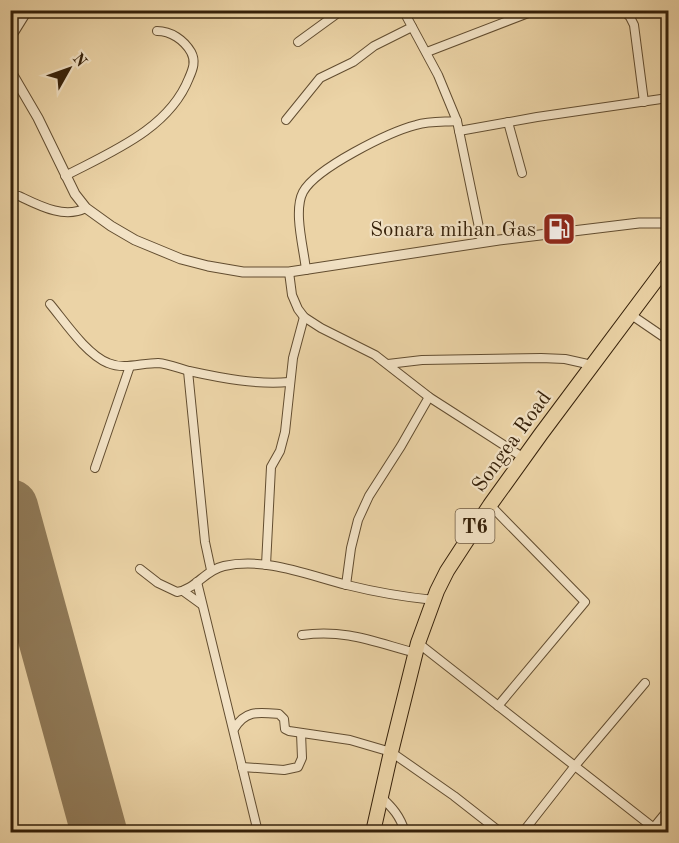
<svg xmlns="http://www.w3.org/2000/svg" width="679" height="843" viewBox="0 0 679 843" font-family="'Old Standard TT',serif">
  <rect width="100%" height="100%" fill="#ebd3a6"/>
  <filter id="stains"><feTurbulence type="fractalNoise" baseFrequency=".00333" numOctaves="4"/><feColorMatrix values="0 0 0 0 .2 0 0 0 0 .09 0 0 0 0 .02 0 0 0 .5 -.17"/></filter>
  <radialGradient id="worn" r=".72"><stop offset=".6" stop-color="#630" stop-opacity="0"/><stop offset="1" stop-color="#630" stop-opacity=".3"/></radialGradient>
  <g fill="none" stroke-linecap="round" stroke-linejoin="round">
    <path stroke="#907a58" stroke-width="56" d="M10,507L99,832"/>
    <g stroke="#624d30" stroke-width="10">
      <g id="minor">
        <path d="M403,10L438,75L457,121L482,242"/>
        <path d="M623,10L630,17L634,25L644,102"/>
        <path d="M10,39L28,10"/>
        <path d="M298,42L342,10"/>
        <path d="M427,52L536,10"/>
        <path d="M286,120L320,78L353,62L374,46L412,27"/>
        <path d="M508,122L522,173"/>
        <path d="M459,131L537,117L668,98"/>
        <path d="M65,176C111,152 169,129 189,78C193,69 196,61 191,52C184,40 171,31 157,31"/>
        <path d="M19,196C40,206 64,219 86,208"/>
        <path d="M306,270C304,249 293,211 303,192C316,168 389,132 416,125C429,121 443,122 457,121"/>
        <path d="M289,272L292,295L298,309L304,317L321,328L375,355L429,397L524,458"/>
        <path d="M50,304C65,322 86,354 108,363C124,370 141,363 158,363C169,364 178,368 189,371C221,378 257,385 289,382"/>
        <path d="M630,314L668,340"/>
        <path d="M388,364L422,360L541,358L565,359L592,365"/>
        <path d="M188,371L205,542L211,570"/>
        <path d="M95,468L130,366"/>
        <path d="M490,505L585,602L498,706"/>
        <path d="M266,565L271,467L280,451L285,432L293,358L304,317"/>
        <path d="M140,569L158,583L177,592C196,589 205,570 224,566C266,557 307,575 347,585C375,592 404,597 434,600"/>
        <path d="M197,582L258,832"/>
        <path d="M346,585L351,548L358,520L369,496L401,446L429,397"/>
        <path d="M183,591L201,604"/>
        <path d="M302,635C346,629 374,642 416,653"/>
        <path d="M418,643L659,832"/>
        <path d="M234,729C245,710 258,712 279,714L284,719L285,729L289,731L350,740L391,752L454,796L500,832"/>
        <path d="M242,767L284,770L298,767L302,758L301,733"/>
        <path d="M380,796C393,808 400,816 405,832"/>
        <path d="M523,832L574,767L645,683"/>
        <path d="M650,832L668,810"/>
      </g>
    </g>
    <g stroke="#624d30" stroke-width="11">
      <path id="tertiary" d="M10,70L38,118L75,194L86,208L111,226L135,240L181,259L208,266L243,272H289L499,240L639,223H668"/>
    </g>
    <g stroke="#352009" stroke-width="16">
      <path id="trunk" d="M373,832L391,752L418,643L437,591L447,571L490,505L541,434L668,264"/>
    </g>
    <use href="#minor" stroke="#f2e2c5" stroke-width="8"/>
    <use href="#tertiary" stroke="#f2e2c5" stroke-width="9"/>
    <use href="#trunk" stroke="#ebd3a6" stroke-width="14"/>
  </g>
  <defs>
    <g id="fuel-square" transform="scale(1.725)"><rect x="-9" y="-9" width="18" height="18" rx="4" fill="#8f2418" stroke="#f2e2c5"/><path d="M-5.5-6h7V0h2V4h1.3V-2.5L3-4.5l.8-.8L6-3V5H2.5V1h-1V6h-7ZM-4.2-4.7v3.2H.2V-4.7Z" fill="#fff"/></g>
  </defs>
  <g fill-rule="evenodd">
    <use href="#fuel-square" x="559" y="229"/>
  </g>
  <g text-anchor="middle" stroke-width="4.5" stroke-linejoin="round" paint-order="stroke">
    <rect fill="#f2e2c5" stroke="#6e5a41" stroke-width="1.5" x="455.5" y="509" width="39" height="34" rx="4.5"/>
    <g font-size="20" font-weight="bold" fill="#352009">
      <text x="475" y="533">T6</text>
    </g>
    <g font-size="21" fill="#352009" stroke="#f2e2c5" text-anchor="end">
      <text x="536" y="236">Sonara mihan Gas</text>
    </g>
    <g font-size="21" fill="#352009" stroke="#f2e2c5">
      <text transform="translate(511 441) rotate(-54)" y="7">Songea Road</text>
    </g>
  </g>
  <rect width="679" height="843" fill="none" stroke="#ebd3a6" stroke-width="36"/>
  <rect x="12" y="12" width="655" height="819" fill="none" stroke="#352009" stroke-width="3"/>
  <rect x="18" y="18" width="643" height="807" fill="none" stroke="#352009" stroke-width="1.5"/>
  <g transform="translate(69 69) rotate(50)" stroke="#f2e2c5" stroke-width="4.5" paint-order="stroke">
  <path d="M0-4.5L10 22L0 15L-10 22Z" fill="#352009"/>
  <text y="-9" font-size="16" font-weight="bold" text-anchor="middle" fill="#352009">N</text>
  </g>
  <rect width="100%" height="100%" filter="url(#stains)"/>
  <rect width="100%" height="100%" fill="url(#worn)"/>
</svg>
